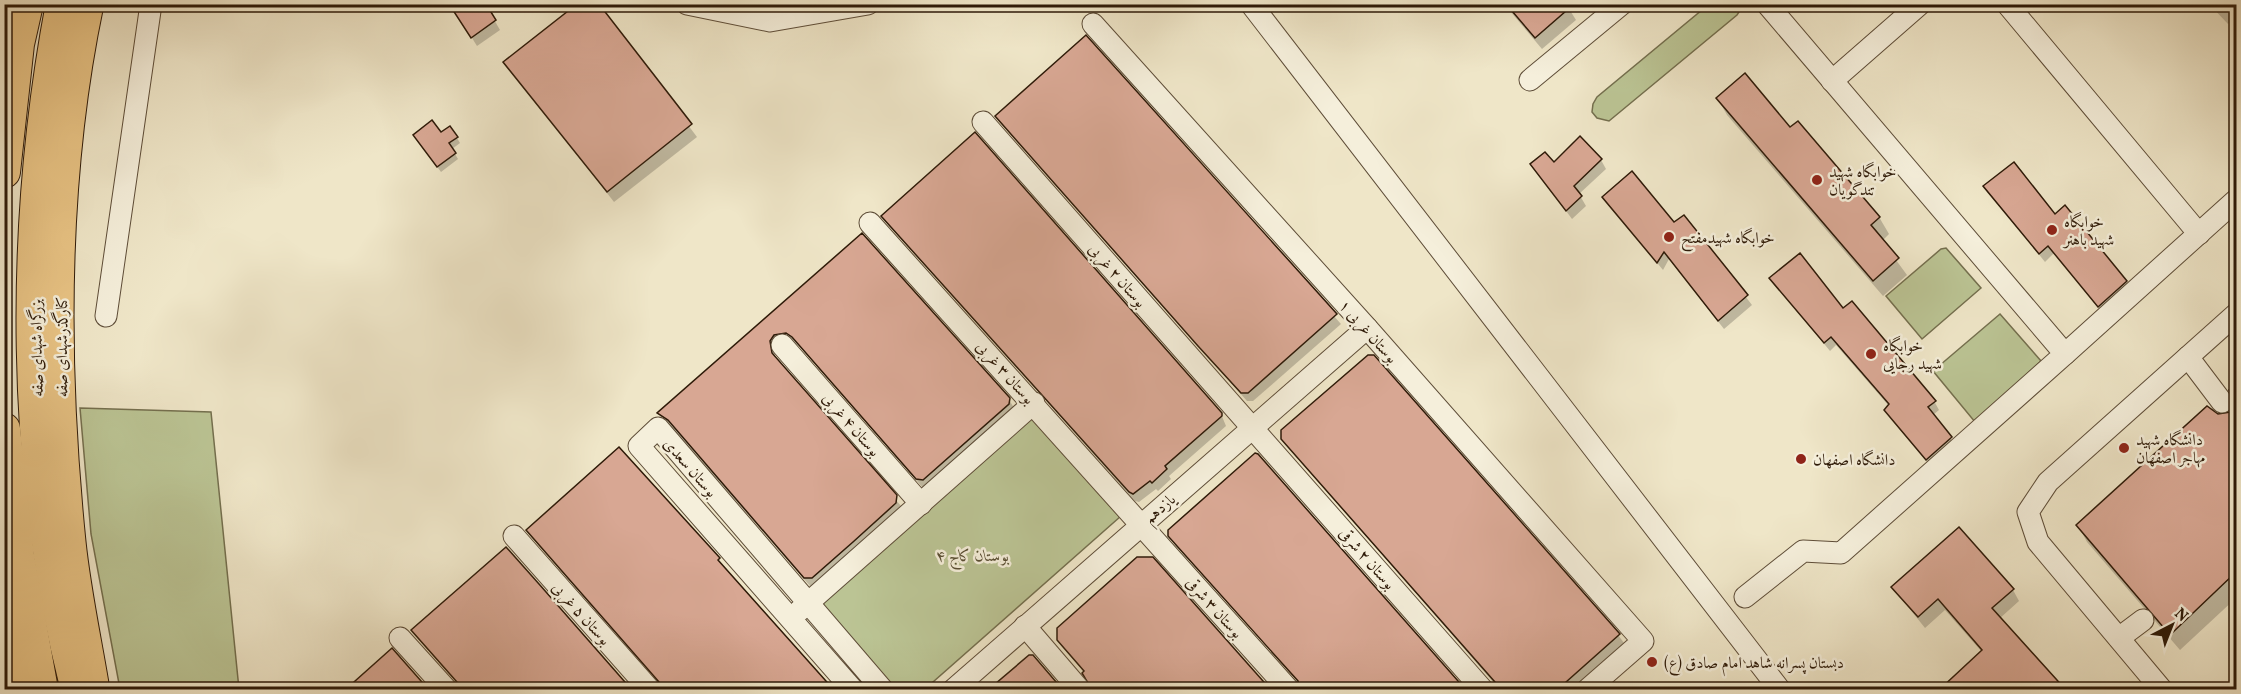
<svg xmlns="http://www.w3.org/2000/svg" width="2241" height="694" viewBox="0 0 2241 694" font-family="Vollkorn,Amiri,serif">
  <rect width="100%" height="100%" fill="#efe6c8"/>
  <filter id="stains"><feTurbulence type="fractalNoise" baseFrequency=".00333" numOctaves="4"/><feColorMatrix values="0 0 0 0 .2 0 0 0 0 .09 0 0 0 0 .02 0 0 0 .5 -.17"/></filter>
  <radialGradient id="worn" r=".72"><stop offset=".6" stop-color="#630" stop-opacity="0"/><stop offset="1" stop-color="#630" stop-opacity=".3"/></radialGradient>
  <g fill="#bbc494" stroke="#746f4e" stroke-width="1.5">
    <path d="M1708,5H1739L1741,9L1737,15L1609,121L1597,118L1592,112L1593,104L1597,97Z"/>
    <path d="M1946,248L1981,288L1922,339L1886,296L1941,249Z"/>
    <path d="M2000,314L2041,361L1975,422L1933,371Z"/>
    <path d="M80,408L211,412L239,689H120L91,534Z"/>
    <path d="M1025,418H1034L1121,516L925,689H893L818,605Z"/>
  </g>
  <g fill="#0003">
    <path d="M451,4H485L500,30L477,46Z"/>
    <path d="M597,4L697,137L614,202L505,62Z"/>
    <path d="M1504,4H1566L1576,20L1542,49Z"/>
    <path d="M2209,4H2236V16L2228,24Z"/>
    <path d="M1086,37L1341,324L1253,401H1247L997,116Z"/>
    <path d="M1718,99L1790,130L1879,217L1889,234L1882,241L1907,275L1883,296L1727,115Z"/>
    <path d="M441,134L457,138L460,143L452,149L458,159L441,172L418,141Z"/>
    <path d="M1601,160L1606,169L1579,194L1586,206L1572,219L1532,165Z"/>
    <path d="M1985,187L2055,216L2126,281L2131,290L2104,315L2054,253L2045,262Z"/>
    <path d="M1604,198L1673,224L1684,217L1752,305L1724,329L1669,259L1663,270Z"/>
    <path d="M883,216L1221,414L1226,426L1169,476L1171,479L1158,491L1156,489L1139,502L1135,501Z"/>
    <path d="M861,235L1008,398L1014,408L923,488L798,345L786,341L778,345L774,357L901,506V512L817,586H810L659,413Z"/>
    <path d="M1771,279L1843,310L1934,401L1939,410L1933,415L1956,446L1932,468L1891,419L1886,410L1889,406L1836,345L1830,351Z"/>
    <path d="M2236,385V598L2180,650L2087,542L2078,525L2217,415L2231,413L2236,401L2231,390Z"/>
    <path d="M1282,439L1618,635L1624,643L1571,690H1500Z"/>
    <path d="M528,530L666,690L532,537Z"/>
    <path d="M1170,536L1463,690L1301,685L1175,545Z"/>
    <path d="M1893,588L2013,590L2019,601L1999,619L1982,652L1945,610L1925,628Z"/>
    <path d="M413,631L630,690H463Z"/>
  </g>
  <g fill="#d8a793" stroke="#2e1a08" stroke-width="1.5">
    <path d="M449,4H486L496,20L471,38Z"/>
    <path d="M577,4H599L692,124L607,192L503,62Z"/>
    <path d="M1506,4H1574L1535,38Z"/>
    <path d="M1086,35L1337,314L1248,393H1241L1198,346L995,116Z"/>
    <path d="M1745,73L1790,127L1798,121L1880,217L1871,225L1899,258L1873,281L1716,98Z"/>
    <path d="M432,120L441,132L450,126L458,137L449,143L456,153L437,167L413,135Z"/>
    <path d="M975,132L1222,413V416L1165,466L1167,469L1152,483L1150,481L1133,494L1129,492L881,216Z"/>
    <path d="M1580,136L1602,159L1574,186L1582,196L1566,211L1530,164L1545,152L1554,162Z"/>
    <path d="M2014,162L2055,214L2065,205L2127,281L2098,307L2048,246L2039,254L1983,186Z"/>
    <path d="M1632,171L1674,222L1684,215L1748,295L1718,321L1664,252L1657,263L1602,197Z"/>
    <path d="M862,233L1010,398L1009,404L923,480L916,479L792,337L786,333L774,335L770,341L772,353L897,495L896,503L853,542L812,578H804L668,420L657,413Z"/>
    <path d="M1800,253L1843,308L1852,301L1936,401L1928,407L1952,437L1926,460L1884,410L1889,404L1831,337L1824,343L1769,278Z"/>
    <path d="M1368,355H1374L1620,634L1557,690H1502L1281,439V430Z"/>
    <path d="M2236,383V572L2170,635L2076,525L2207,406L2218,414L2230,412L2235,401L2229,390Z"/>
    <path d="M619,447L720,558L718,560L834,690H666L526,530Z"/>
    <path d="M1255,453L1258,454L1466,690H1301L1298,681L1168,536V530Z"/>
    <path d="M1959,527L2014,589L1992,608L2066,690H1939L1982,650L1938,599L1918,617L1891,587Z"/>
    <path d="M506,547L539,584L632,690H464L411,630Z"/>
    <path d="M1137,557H1153L1271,690H1092L1082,673L1084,671L1057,640V628Z"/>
    <path d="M392,648L429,690H345Z"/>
    <path d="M1029,655H1033L1063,690H988Z"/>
  </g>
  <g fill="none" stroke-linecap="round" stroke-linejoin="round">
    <g stroke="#5e4d38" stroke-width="23">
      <g id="minor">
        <path d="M687,4L770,21L868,4"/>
        <path d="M1251,4L1780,690"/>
        <path d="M2007,4L2199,234"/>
        <path d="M1093,24L1367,328L1643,641L1587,690"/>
        <path d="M1530,80L1622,4"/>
        <path d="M1832,81L1920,4"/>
        <path d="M983,122L1483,690"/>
        <path d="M870,223L1289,690"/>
        <path d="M106,316L151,4"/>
        <path d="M782,345L921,504"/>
        <path d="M2065,354L2236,200"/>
        <path d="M2188,357L2222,402"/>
        <path d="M514,536L650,690"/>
        <path d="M1745,597L1803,551L1841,553L2065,354L1767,4"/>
        <path d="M799,611L1034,403"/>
        <path d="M1025,626L1080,690"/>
        <path d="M400,638L447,690"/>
        <path d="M2119,638L2143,620"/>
        <path d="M853,690L639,446L658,428L883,690"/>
        <path d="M953,690L1367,328"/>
        <path d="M2162,690L2038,542L2028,512L2048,482L2236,314"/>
      </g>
    </g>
    <g stroke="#2e1a08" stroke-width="29">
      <g id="major">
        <path d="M90,4C53,180 54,364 72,542C77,591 88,641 96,690"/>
        <path d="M4,597L25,690"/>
      </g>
    </g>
    <g stroke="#2e1a08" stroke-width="34">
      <g id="highway">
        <path d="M62,4C20,226 21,471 77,690"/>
        <path d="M4,172L18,44L27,4"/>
        <path d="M4,429L18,556L42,690"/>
      </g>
    </g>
    <use href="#minor" stroke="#f5efdb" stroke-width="21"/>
    <use href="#major" stroke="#e8c384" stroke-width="27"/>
    <use href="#highway" stroke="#e8c384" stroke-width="32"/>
  </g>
  <g fill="#8f2418" stroke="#f5efdb" stroke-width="2">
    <circle cx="1817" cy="180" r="6"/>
    <circle cx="2052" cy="230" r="6"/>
    <circle cx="1669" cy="237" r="6"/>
    <circle cx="1871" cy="354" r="6"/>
    <circle cx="2124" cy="448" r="6"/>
    <circle cx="1801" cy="459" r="6"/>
    <circle cx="1652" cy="662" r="6"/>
  </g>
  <g text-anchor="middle" stroke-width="5" stroke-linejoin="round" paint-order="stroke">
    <g font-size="16" fill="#2e1a08" stroke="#f5efdb" text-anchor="start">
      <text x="1829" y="177">خوابگاه شهید<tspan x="1829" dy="18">تندگویان</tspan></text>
      <text x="2064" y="227">خوابگاه<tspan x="2064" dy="18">شهید باهنر</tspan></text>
      <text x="1681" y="243">خوابگاه شهیدمفتح</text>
      <text x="1883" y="351">خوابگاه<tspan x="1883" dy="18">شهید رجایی</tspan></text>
      <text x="2136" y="445">دانشگاه شهید<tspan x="2136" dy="18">مهاجر اصفهان</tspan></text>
      <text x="1813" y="465">دانشگاه اصفهان</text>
      <text x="1664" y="668">دبستان پسرانه شاهد امام صادق (ع)</text>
    </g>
    <g font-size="16" fill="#2e1a08" stroke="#f5efdb">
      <text transform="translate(1118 275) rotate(49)" y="6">بوستان ۲ غربی</text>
      <text transform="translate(1369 331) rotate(48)" y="6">بوستان غربی ۱</text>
      <text transform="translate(61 347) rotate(-90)" y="6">کنارگذرشهدای صفه</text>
      <text transform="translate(36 348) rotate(-91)" y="6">بزرگراه شهدای صفه</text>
      <text transform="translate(1006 372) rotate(48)" y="6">بوستان ۳ غربی</text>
      <text transform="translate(852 424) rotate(49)" y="6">بوستان ۴ غربی</text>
      <text transform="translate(691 467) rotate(49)" y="6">بوستان سعدی</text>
      <text transform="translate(1159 508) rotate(-41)" y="6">یازدهم</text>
      <text transform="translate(1368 558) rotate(49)" y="6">بوستان ۲ شرقی</text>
      <text transform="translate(1215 607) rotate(48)" y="6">بوستان ۳ شرقی</text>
      <text transform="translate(582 613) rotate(48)" y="6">بوستان ۵ غربی</text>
    </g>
    <g font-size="16" font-style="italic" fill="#584d32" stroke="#f5efdb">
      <text x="973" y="561">بوستان کاج ۴</text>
    </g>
  </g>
  <rect width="2241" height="694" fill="none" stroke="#efe6c8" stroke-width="24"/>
  <rect x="6" y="6" width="2229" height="682" fill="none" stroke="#2e1a08" stroke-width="3"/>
  <rect x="12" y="12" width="2217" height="670" fill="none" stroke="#2e1a08" stroke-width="1.5"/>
  <g transform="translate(2172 625) rotate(42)" stroke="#f5efdb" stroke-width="4.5" paint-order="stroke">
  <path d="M0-4.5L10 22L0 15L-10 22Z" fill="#2e1a08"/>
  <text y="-9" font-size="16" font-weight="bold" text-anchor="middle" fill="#2e1a08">N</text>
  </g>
  <rect width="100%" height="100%" filter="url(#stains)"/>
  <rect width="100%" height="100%" fill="url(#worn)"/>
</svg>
